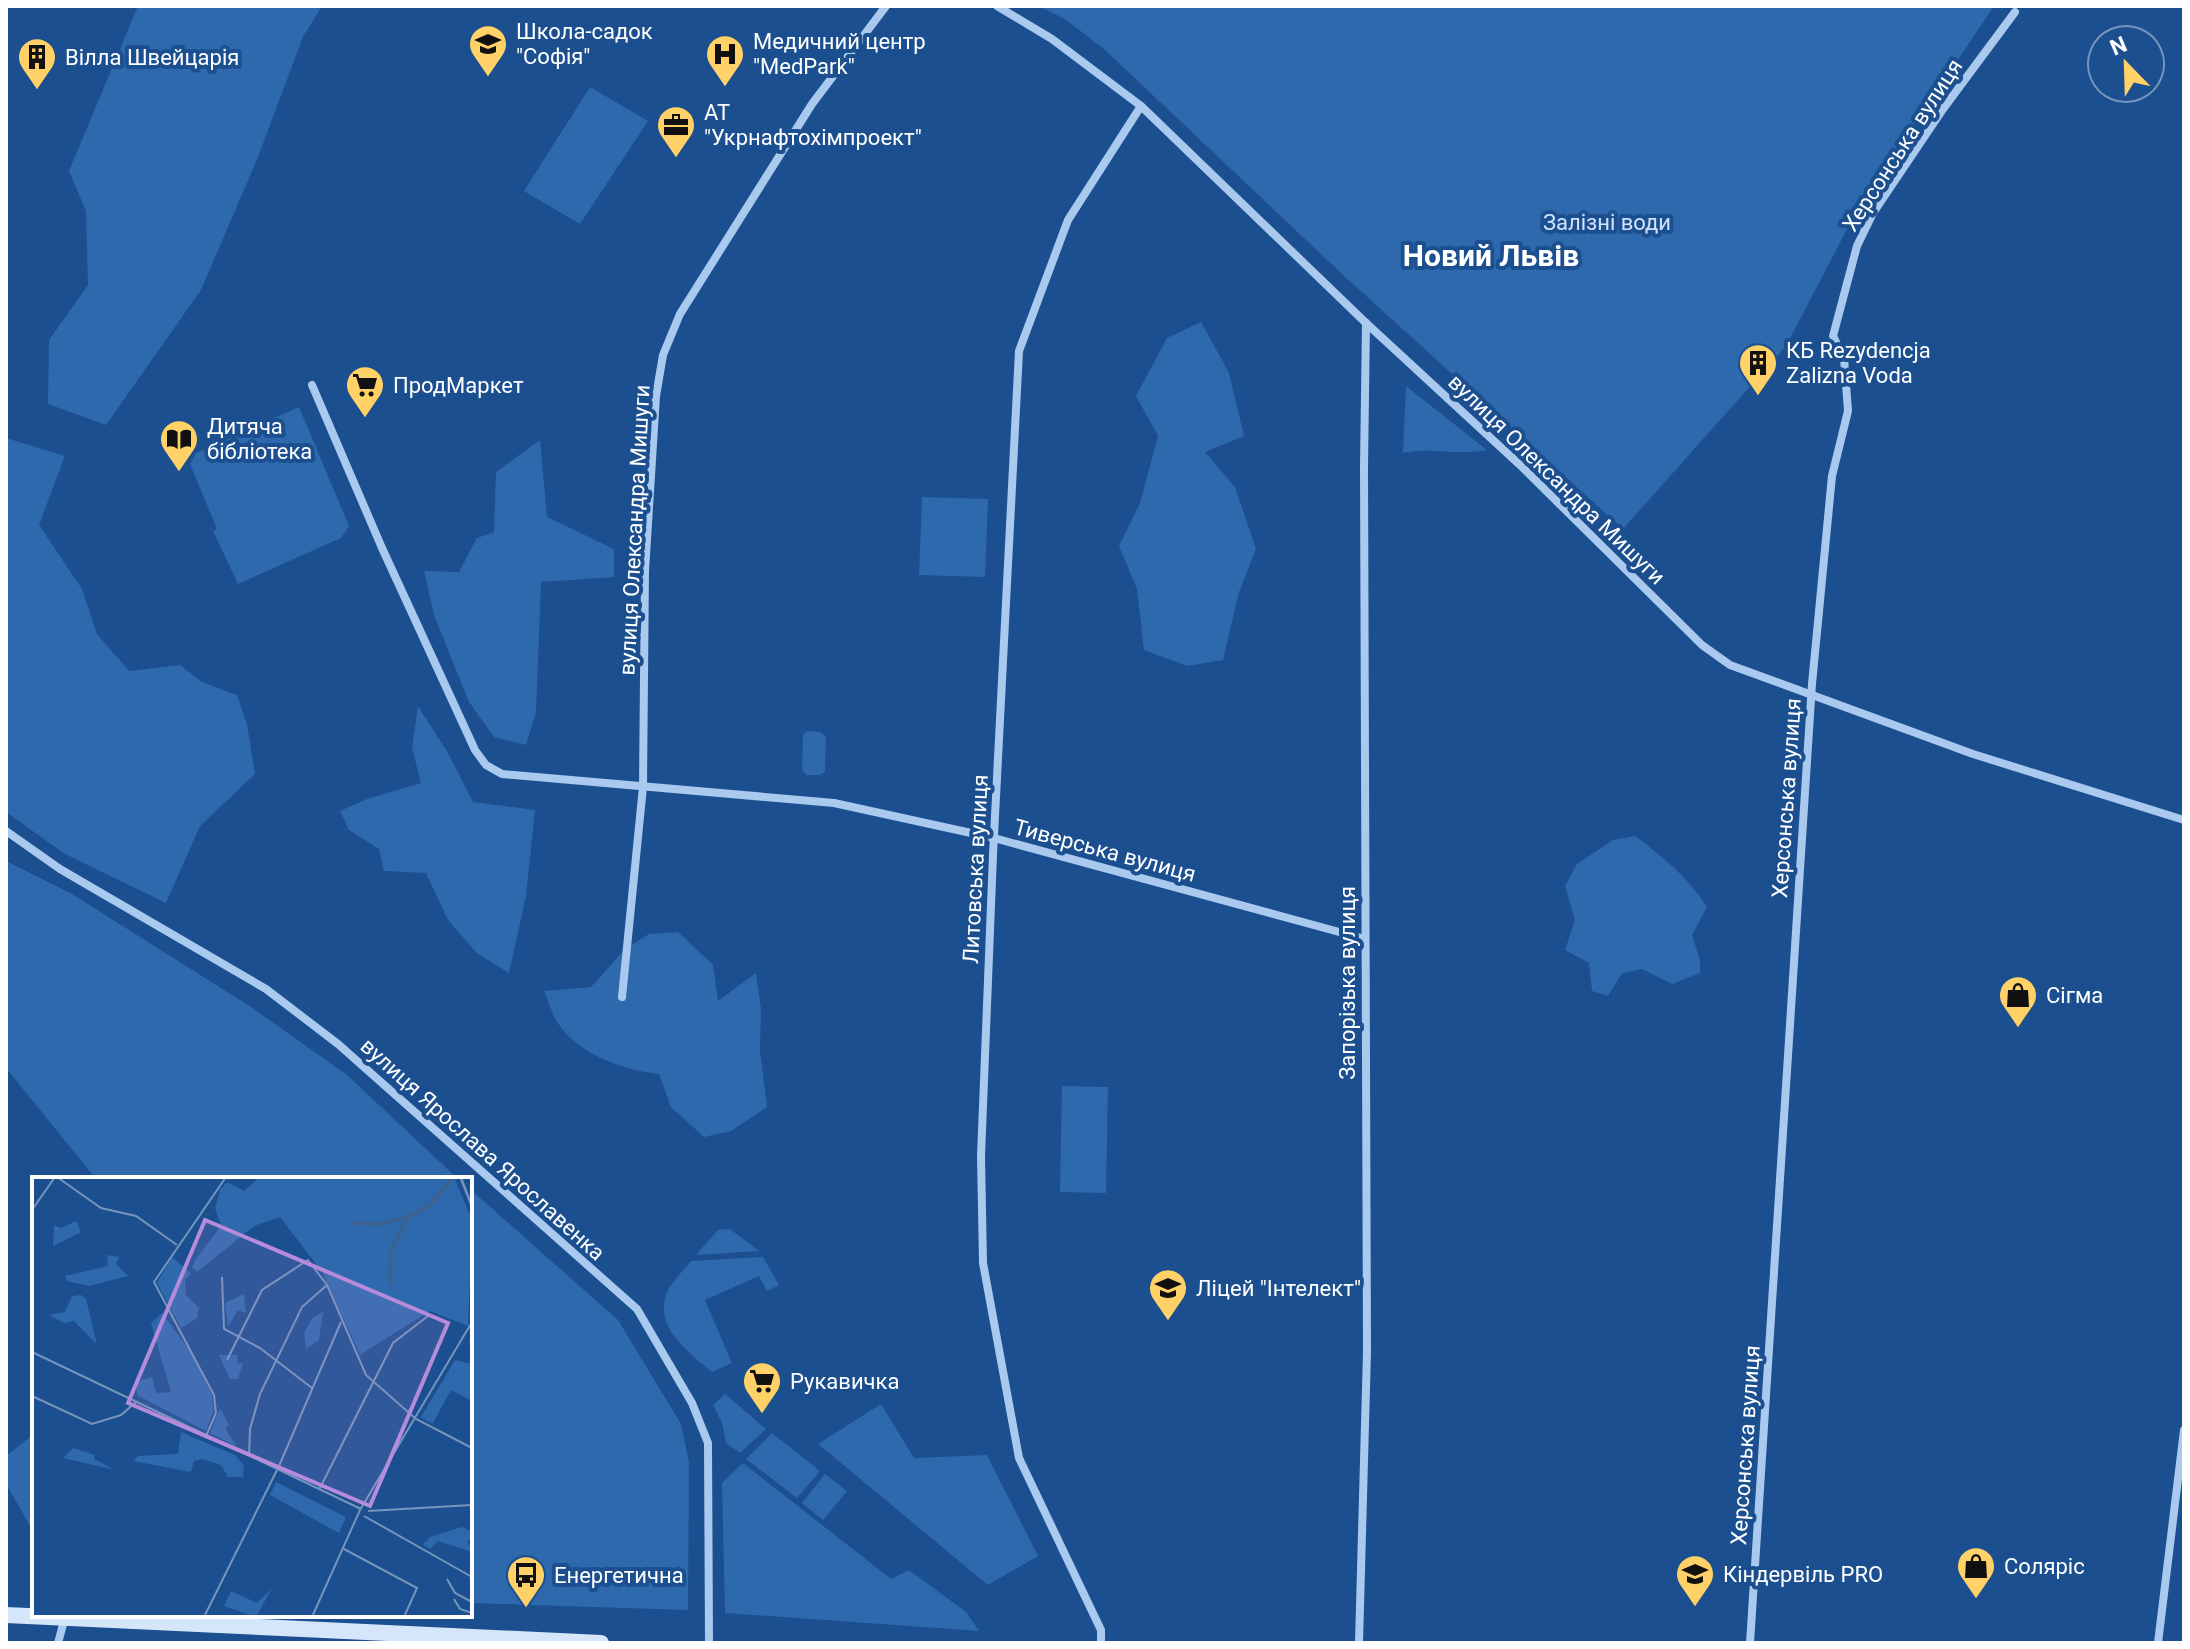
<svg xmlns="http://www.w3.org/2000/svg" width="2190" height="1649" viewBox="0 0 2190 1649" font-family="Roboto,sans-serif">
  <rect width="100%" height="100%" fill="#1b4f8f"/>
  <g fill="#2e69ad">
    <path d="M138,6H322L303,37L258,157L201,290L106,425L48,404L49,340L88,285L86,211L69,171Z"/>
    <path d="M1039,6H1994L1855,214L1786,346L1623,529L1342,274L1105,50L1065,19Z"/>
    <path d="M590,87L648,121L580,224L524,191Z"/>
    <path d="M1201,322L1229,373L1244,436L1205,452L1235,487L1256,549L1239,592L1223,660L1187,666L1144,650L1137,589L1119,546L1140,503L1158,436L1136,396L1167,338Z"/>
    <path d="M1406,386L1487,450C1459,456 1432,447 1403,453Z"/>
    <path d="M299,407L349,526L341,538L238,584L213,531L217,529L190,464L196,453Z"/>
    <path d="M6,438L65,456L39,525L82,589L97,634L129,671L180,665L202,682L237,695L247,724L255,774L200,826L166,903L65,854L6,812Z"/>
    <path d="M540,440L547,517L614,549V577L541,582L536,712L526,745L494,737L469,702L434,615L424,571L459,572L477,538L494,532L496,472Z"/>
    <path d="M922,497L988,499L985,577L919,575Z"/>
    <path d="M418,706L448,753L473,802L535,810L526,896L509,973L477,953L448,920L426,873L384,871L379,849L349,830L340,811L367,799L421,783L412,748Z"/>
    <path d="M807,731L821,732L826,737L825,772L820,775H807L802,770L803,735Z"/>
    <path d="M1635,836C1663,857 1688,877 1707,907L1692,935L1700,960V973L1672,984L1642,969L1622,973L1608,996L1592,991L1589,963L1565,950L1575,920L1565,886L1577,864L1613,840Z"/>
    <path d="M6,861L72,894L251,1007L347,1075L458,1179H96L6,1068Z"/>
    <path d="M678,932L713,965L718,1001L756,973L761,1009L760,1051L767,1107L731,1131L704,1137L671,1107L659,1074C622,1070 576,1054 556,1020C551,1011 548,1000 544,991L591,987L625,949L649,934Z"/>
    <path d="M1062,1086L1108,1087L1106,1193L1060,1192Z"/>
    <path d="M470,1189L618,1320L681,1424L689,1462L688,1610L470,1603Z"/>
    <path d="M730,1229L759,1251L696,1255L718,1230Z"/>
    <path d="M763,1257L779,1285L767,1291L759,1276L705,1300L732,1363L712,1372C689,1352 651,1326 668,1290C673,1280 684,1270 691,1261Z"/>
    <path d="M725,1394L766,1429L740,1453L726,1443L722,1423L713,1405Z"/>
    <path d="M881,1404L914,1458L987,1455L1038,1556L988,1585L818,1444Z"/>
    <path d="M772,1433L820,1471L797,1498L746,1459Z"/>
    <path d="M34,1434V1533L6,1484V1456Z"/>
    <path d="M743,1463L891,1579L909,1570L966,1612L979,1631L725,1613L722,1483Z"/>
    <path d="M825,1474L847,1491L823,1520L802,1503Z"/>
  </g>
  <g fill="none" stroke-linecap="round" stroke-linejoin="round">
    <g stroke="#a9c9ee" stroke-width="8">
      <path d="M997,6L1052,39L1141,106L1366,323L1520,465L1702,645L1730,665L1973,754L2184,820"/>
      <path d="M312,385L382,548L475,750L486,765L502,774L834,803L994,838L1365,939"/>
      <path d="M6,831L60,869L266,989L338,1044L637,1309L692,1403L708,1443L709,1643"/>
      <path d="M622,997L643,787L645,571L656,396L663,355L680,314L812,104L886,6"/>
      <path d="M58,1643L65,1617"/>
      <path d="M1101,1643V1630L1019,1458L983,1263L981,1156L993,855L1019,351L1068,220L1141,106"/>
      <path d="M1359,1643L1367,1352L1364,467L1366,323"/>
      <path d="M1750,1643L1812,684L1832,476L1848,411L1844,358L1833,336L1857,246L1873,213L1943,109L2015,12"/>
      <path d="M2158,1643L2184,1430"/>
    </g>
    <path stroke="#d6e6fa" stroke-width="16" d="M6,1615L601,1643"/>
  </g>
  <defs>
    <g id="school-pin" transform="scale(2)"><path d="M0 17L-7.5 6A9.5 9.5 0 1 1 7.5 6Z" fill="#ffd166" stroke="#1b4f8f"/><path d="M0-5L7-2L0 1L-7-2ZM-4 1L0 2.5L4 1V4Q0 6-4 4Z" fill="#111"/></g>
    <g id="hospital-pin" transform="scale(2)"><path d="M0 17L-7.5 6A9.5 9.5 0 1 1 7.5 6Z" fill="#ffd166" stroke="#1b4f8f"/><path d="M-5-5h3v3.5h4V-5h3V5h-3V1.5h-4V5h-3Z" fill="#111"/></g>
    <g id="building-pin" transform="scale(2)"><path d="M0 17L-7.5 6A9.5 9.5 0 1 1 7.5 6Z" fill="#ffd166" stroke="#1b4f8f"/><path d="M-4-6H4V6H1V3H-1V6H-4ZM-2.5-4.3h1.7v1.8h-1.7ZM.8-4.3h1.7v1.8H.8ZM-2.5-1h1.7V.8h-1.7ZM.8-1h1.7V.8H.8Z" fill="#111"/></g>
    <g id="office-pin" transform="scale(2)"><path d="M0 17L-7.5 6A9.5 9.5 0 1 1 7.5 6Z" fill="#ffd166" stroke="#1b4f8f"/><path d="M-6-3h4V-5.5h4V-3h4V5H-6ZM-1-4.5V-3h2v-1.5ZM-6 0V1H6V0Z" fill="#111"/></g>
    <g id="supermarket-pin" transform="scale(2)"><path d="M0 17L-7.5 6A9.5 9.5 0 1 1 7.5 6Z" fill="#ffd166" stroke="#1b4f8f"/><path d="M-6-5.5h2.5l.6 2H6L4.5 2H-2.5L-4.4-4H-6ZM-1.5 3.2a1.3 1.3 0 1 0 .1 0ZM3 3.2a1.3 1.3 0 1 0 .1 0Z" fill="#111"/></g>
    <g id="library-pin" transform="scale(2)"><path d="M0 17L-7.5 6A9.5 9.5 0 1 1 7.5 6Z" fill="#ffd166" stroke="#1b4f8f"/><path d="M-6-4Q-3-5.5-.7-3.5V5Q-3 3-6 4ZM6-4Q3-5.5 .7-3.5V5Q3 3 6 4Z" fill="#111"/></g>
    <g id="shop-pin" transform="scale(2)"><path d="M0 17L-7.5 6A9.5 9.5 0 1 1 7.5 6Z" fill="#ffd166" stroke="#1b4f8f"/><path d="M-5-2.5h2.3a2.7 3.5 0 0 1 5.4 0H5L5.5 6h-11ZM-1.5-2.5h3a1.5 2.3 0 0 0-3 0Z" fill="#111"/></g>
    <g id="bus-pin" transform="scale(2)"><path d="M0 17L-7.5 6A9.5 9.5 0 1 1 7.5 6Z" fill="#ffd166" stroke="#1b4f8f"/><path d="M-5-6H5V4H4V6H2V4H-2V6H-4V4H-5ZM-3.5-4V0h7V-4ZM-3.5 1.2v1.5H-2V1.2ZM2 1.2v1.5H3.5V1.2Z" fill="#111"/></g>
  </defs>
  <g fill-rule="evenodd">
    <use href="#school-pin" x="488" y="44"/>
    <use href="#hospital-pin" x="725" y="54"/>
    <use href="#building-pin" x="37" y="57"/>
    <use href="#office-pin" x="676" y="125"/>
    <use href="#building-pin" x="1758" y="363"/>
    <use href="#supermarket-pin" x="365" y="385"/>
    <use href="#library-pin" x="179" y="439"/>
    <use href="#shop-pin" x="2018" y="995"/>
    <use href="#school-pin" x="1168" y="1288"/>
    <use href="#supermarket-pin" x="762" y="1381"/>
    <use href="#shop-pin" x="1976" y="1566"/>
    <use href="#school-pin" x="1695" y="1574"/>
    <use href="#bus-pin" x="526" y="1575"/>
  </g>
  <g text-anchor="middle" stroke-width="8" stroke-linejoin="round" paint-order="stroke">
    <g font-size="22" fill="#fff" stroke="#1b4f8f" text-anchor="start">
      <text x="516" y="39">Школа-садок<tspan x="516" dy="25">"Софія"</tspan></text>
      <text x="753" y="49">Медичний центр<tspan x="753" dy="25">"MedPark"</tspan></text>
      <text x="65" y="65">Вілла Швейцарія</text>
      <text x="704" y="120">АТ<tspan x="704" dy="25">"Укрнафтохімпроект"</tspan></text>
      <text x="1786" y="358">КБ Rezydencja<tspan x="1786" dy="25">Zalizna Voda</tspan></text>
      <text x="393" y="393">ПродМаркет</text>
      <text x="207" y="434">Дитяча<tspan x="207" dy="25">бібліотека</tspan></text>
      <text x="2046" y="1003">Сігма</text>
      <text x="1196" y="1296">Ліцей "Інтелект"</text>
      <text x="790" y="1389">Рукавичка</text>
      <text x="2004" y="1574">Соляріс</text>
      <text x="1723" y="1582">Кіндервіль PRO</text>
      <text x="554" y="1583">Енергетична</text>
    </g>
    <g font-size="22" fill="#fff" stroke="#1b4f8f">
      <text transform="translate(1902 145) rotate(-57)" y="8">Херсонська вулиця</text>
      <text transform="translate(1557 479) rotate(44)" y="8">вулиця Олександра Мишуги</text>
      <text transform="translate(634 530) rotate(-87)" y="8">вулиця Олександра Мишуги</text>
      <text transform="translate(1786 798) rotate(-86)" y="8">Херсонська вулиця</text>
      <text transform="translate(1105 850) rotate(15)" y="8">Тиверська вулиця</text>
      <text transform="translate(975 869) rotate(-87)" y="8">Литовська вулиця</text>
      <text transform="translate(1347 983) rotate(-90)" y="8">Запорізька вулиця</text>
      <text transform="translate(483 1149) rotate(42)" y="8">вулиця Ярослава Ярославенка</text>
      <text transform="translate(1745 1445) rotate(-86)" y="8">Херсонська вулиця</text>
    </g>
    <g font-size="22" fill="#cfe3fa" stroke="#1b4f8f">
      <text x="1607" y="230">Залізні води</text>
    </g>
    <g font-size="30" font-weight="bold" fill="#fff" stroke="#1b4f8f">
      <text x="1491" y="266">Новий Львів</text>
    </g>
  </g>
  <g transform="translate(32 1177)">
    <rect width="440" height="440" fill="#1b4f8f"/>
    <path d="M228,0H422L440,43L436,149L398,134L328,178L290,95L248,40L222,49L165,95L160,90L163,83L189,49L183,31L188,13L195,5L212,14ZM44,44L49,55L21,69L22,48L29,51ZM75,78L87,80L84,87L96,99L57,109L35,104L33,99L76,89ZM140,80L159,96L153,103L154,118L167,131L165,141L149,151L125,106ZM212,117L214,136L206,133L196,150L193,126ZM49,118L54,122L65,168L42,144L32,146L17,138L33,135L40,119ZM291,135L287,163L274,172L272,156L281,140ZM130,136L161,178L180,218L182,233L174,254L105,218L104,205L120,200L124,216L139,215L119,146ZM187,178H205L206,187L211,186L206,202H198ZM423,183L440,187V224L419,213L401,246L395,244L389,240ZM188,231L197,248L193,251L205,270L178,256ZM149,255L203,278L212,289L211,300H196L189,288L170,282L162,284L159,295L101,284L106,279L146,277ZM41,271L63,278L62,282L83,293L31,281ZM244,305L314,340L307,356L238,318ZM430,350L440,355V364L435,363L440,375L406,364L398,372L391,368L398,360ZM240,411L224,440L192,429L199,414L225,426Z" fill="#2e69ad"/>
    <path fill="none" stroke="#3c6290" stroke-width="4" d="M320,46L351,47L381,38L399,27L419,3M358,108L359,74L375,42"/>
    <path fill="none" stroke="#7695bc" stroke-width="2" d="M25,0L69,31L104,39L145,68M428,0L440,30M429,0L440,29M0,33L23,0M190,100L192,152L228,171L280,211M0,175L329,332M195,183L230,113L276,83L295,108L334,198L384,242L440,271M0,219L60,247L89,238L104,225M174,259L184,236L182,218L122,105L194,0M217,279L218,252L228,217L270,130L295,108M287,313L361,166L396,139M336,334L440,328M332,339L440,400M312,372L385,411L372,440M415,402L423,416L440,425M422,422L428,432L440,436M172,440L247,289L309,145M280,440L328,333L440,145"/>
    <path fill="#b68bdc" fill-opacity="0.15" stroke="#b68bdc" stroke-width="4" d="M173,43L416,146L338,329L96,226Z"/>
    <rect width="440" height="440" fill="none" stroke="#fff" stroke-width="4"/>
  </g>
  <rect width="2190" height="1649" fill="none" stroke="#ffffff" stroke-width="16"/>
  <g transform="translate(2126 64) rotate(337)"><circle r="38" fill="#1b4f8f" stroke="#7695bc" stroke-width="2"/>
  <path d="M0-6L14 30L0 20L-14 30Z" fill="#ffd166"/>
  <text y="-12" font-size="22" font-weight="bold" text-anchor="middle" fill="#ffffff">N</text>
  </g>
</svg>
